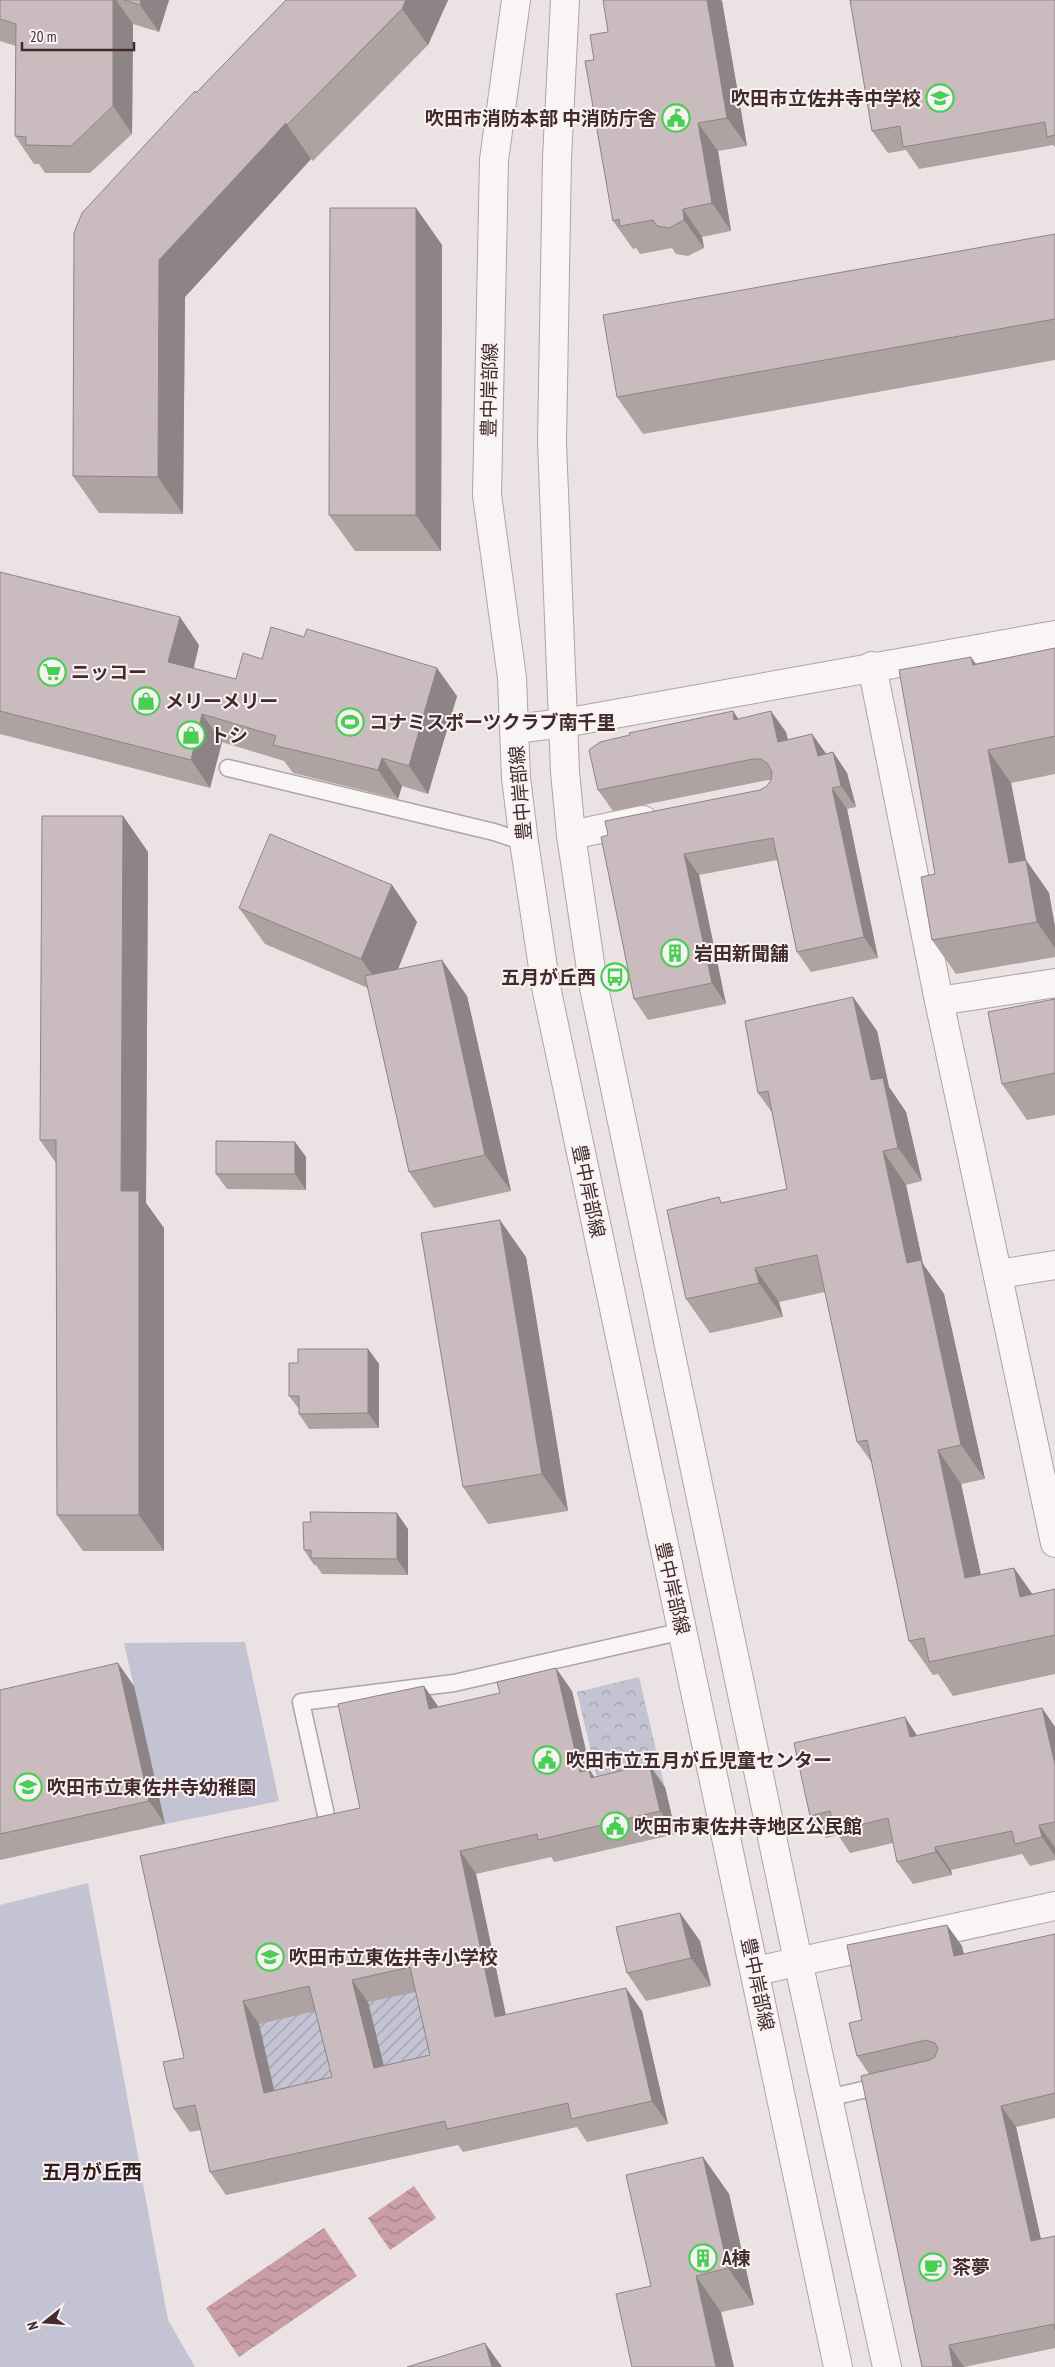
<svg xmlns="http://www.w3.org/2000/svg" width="1055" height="2367" viewBox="0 0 1055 2367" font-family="'PT Sans Narrow','Noto Sans JP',sans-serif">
  <defs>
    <pattern id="park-crowns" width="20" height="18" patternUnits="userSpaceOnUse" patternTransform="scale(1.25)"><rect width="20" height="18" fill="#c3c3d4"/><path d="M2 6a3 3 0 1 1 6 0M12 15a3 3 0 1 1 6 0" fill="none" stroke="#a09fac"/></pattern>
    <pattern id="garden-furrows" width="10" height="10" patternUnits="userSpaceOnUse" patternTransform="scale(1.25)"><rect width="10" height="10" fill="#c3c3d4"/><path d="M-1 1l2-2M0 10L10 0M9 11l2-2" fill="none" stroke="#a09fac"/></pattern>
    <pattern id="water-waves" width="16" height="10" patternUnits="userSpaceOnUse" patternTransform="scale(1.25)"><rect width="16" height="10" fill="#ca9da8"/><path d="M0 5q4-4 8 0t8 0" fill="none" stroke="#a68089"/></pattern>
  </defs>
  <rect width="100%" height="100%" fill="#eae2e3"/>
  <g fill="#c3c3d4">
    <path d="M245,1642L279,1801L165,1824L124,1643Z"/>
    <path d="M88,1883L168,2320L195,2367H0V1905Z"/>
  </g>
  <path fill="url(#park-crowns)" d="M639,1677L664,1784L611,1797L600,1790L577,1692Z"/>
  <path fill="url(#garden-furrows)" d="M239,1937L426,1990L446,2078L290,2161Z"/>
  <g fill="url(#water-waves)">
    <path d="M414,2186L436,2218L390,2250L368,2218Z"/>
    <path d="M324,2228L357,2276L239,2357L206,2308Z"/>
  </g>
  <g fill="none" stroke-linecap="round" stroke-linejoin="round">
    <g stroke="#b1a3a5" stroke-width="19">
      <g id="service">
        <path d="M228,768L494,832L524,842"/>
        <path d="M326,1815L301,1702L454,1683L683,1631"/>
        <path d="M828,2098L884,2085"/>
      </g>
    </g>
    <g stroke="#b1a3a5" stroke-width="30">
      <g id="minor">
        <path d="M872,666L939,1001L1055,1543"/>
        <path d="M571,835L643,820"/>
        <path d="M939,1001L1055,983"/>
        <path d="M999,1274L1055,1265"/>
        <path d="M756,1971L1055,1906"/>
      </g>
    </g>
    <g stroke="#b1a3a5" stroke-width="30">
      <g id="tertiary">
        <path d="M516,0L494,160L487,495L512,678L516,778L524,842L546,987L838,2367"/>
        <path d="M565,0L557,158L552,442L565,772L571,835L593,983L798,1961L887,2367"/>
        <path d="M515,729L564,723L1055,635"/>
      </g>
    </g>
    <use href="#service" stroke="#f9f5f5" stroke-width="16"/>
    <use href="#minor" stroke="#f9f5f5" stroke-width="28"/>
    <use href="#tertiary" stroke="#f9f5f5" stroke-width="28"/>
  </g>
  <g fill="#aea2a3" fill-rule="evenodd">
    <path d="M0,0H169L159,32L133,24L132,134L90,173H45L39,164H34L15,136L16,46L0,41Z"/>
    <path d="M286,0H448L428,45L313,161L311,159L185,297L183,514L99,513L73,476L196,93Z"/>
    <path d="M1055,0V147L1053,145L919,169L906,150L888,153L872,131Z"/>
    <path d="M722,1L747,146L718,151L731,231L702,237L704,248L688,256L676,254L672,248L640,254L636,248L633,249L613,221L594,60L608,32Z"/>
    <path d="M416,208L442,245L441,551H355L329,515Z"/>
    <path d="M1055,234V360L643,434L617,397Z"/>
    <path d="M0,572L199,645L194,668L236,679L262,659L457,696L428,794L402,786L398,799L293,773L284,761L222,742L210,788L0,734Z"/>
    <path d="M1055,648V774L1011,783L1026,860L1049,893L1055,927V957L956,974L932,940L935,874L976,665Z"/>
    <path d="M733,711L738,719L786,732L788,740L812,734L826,754L833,752L847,773L856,807L847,809L878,958L811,972L797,952L777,860L699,875L726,1004L648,1020L634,999L608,835L760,790L767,786L771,780H768L613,811L598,790Z"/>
    <path d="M123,816L148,852L146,1203L164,1228V1551H83L57,1515L56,1163L40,1140Z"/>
    <path d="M392,885L417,922L398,969L467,996L511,1191L434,1208L409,1172L368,988L265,944L239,908Z"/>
    <path d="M853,997L877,1031L889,1087L906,1112L922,1181L906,1185L923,1264L944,1294L985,1479L961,1484L981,1575L1014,1568L1032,1594L1055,1589V1674L953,1696L938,1674L933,1675L909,1641L872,1463L857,1442L825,1292L779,1302L783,1317L710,1333L686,1299L724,1203L787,1189L773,1114L758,1093Z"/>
    <path d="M1055,999V1115L1027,1120L1002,1084Z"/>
    <path d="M295,1142L306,1157V1190L227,1189L216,1174Z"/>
    <path d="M526,1257L568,1511L488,1524L463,1487Z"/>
    <path d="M368,1349L379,1364V1428L309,1429L299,1414V1409L289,1396L298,1363Z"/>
    <path d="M408,1529V1575L322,1574L316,1565H314L304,1550Z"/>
    <path d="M134,1686L165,1824L0,1860V1690Z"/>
    <path d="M572,1691L591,1772L594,1777L665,1787L676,1834L554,1862L551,1857L476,1874L506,2015L642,2011L668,2124L587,2142L577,2127L463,2152L458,2145L226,2195L210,2172L201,2130L190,2132L174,2109L184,2058L360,1808L439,1707ZM416,1992L430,2055L384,2066L368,2002ZM316,2011L332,2077L274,2090L259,2024Z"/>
    <path d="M1042,1708L1055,1727V1860L1030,1866L1022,1854L951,1870L952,1875L913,1884L897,1862L893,1843L850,1853L838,1835L826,1838L810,1816L918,1736Z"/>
    <path d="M680,1913L700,1941L711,1986L646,2001L627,1973Z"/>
    <path d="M1055,1934V2118L1016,2127L1041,2239L1055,2236V2348L964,2367H922L869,2074L857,2056L862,2020L962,1946L964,1954Z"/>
    <path d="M703,2157L729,2194L754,2305L721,2312L651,2286Z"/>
  </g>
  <g fill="#8d8485">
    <path d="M113,0H116L133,24L132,134L113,106Z"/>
    <path d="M141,0H169L159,32L140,5Z"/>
    <path d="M406,0H448L428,45L402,9Z"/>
    <path d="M707,0H721L722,1L747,146L727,118Z"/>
    <path d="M286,123L311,159L185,297L183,514L158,477L159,260Z"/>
    <path d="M698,123L718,151L731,231L712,203Z"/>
    <path d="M416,208L442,245L441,551L416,515Z"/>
    <path d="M683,209L702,237L704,248L684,220Z"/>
    <path d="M180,617L199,645L188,690L168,662Z"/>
    <path d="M971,657L995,691L973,665Z"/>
    <path d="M437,668L457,696L428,794L409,766Z"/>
    <path d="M733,711L747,732L734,720Z"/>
    <path d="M771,711L786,732L793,762L778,742Z"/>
    <path d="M202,714L222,742L210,788L191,760Z"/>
    <path d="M812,734L827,755L818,756Z"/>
    <path d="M988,750L1011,783L1026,860L1049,893L1055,927V948L1037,922L1009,863Z"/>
    <path d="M833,752L847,773L856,807L841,786Z"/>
    <path d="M382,758L402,786L398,799L378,770Z"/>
    <path d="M832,788L847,809L878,958L864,937Z"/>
    <path d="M123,816L148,852L146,1203L164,1228V1551L139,1515L121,1191Z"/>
    <path d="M684,854L699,875L726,1004L712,983Z"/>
    <path d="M392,885L417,922L387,996L361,959Z"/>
    <path d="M442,960L467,996L511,1191L485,1155Z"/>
    <path d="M853,997L877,1031L889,1087L906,1112L922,1181L898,1148L871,1080Z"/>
    <path d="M295,1142L306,1157V1190L295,1174Z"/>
    <path d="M883,1151L906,1185L923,1264L944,1294L985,1479L961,1445L907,1263Z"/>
    <path d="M500,1220L526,1257L568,1511L542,1474Z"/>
    <path d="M755,1268L779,1302L783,1317L759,1283Z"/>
    <path d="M368,1349L379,1364V1428L368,1413Z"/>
    <path d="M938,1450L961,1484L989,1612L965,1578Z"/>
    <path d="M397,1513L408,1529V1575L397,1559Z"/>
    <path d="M1014,1568L1038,1602L1020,1597Z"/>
    <path d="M118,1663L134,1686L165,1824L149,1801Z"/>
    <path d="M556,1668L572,1691L591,1772L605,1793L580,1772Z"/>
    <path d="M424,1686L440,1709H429Z"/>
    <path d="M1042,1708L1055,1727V1765Z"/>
    <path d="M905,1717L920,1740L910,1737Z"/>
    <path d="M649,1764L665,1787L676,1834L660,1811Z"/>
    <path d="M1039,1825L1055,1848V1856L1042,1837Z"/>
    <path d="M935,1847L951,1870L952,1875L936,1852Z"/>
    <path d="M460,1851L476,1874L511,2040L495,2017Z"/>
    <path d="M680,1913L700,1941L711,1986L691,1958Z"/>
    <path d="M947,1925L962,1946L968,1977L954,1956Z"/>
    <path d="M352,1980L368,2002L390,2091L374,2068Z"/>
    <path d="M626,1988L642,2011L668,2124L652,2101Z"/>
    <path d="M243,2001L259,2024L280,2116L264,2093Z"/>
    <path d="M1001,2106L1016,2127L1046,2262L1031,2241Z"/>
    <path d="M703,2157L729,2194L754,2305L728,2268Z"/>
    <path d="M696,2276L721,2312L734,2367H716Z"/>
    <path d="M485,2343L502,2367H492Z"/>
    <path d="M949,2345L964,2367H953Z"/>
  </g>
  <g fill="#cabcbe" stroke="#8d8485" fill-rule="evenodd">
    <path d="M0,0H113V106L71,146L26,145V137L15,136L16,24L0,19Z"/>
    <path d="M124,0H141L140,5Z"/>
    <path d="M286,0H406L402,9L287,125L286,123L159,260L158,477L73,476L74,233L82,213L195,91L196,93Z"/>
    <path d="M603,0H707L727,118L698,123L712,203L683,209L684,220L669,228L657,226L653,220L620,226L619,219L613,221L585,61L594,60L590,35L608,32Z"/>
    <path d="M850,0H1055V135L1047,137L1045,122L903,147L900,126L872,131Z"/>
    <path d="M330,208H416V515H329Z"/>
    <path d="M1055,234V319L617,397L603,315Z"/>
    <path d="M0,572L180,617L168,662L236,679L243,653L262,659L271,627L304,637L307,629L437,668L409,766L382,758L378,770L273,745L276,736L202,714L191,760L0,711Z"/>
    <path d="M1055,648V736L988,750L1009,863L1026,860L1037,922L932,940L921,877L935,874L899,670L971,657L973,665Z"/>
    <path d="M733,711L734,720L771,711L778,742L812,734L818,756L833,752L841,786L832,788L864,937L797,952L773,838L684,854L712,983L634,999L601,837L608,835L605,821L760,790L767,786L771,780L772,772L768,764L761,759H753L598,790L589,750L600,742L630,735L629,733Z"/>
    <path d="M42,816H123L121,1191H139V1515H57L56,1140H40Z"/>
    <path d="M270,834L392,885L361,959L239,908Z"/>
    <path d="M442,960L485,1155L409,1172L365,976Z"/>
    <path d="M853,997L871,1080L883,1078L898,1148L883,1151L907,1263L921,1260L961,1445L938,1450L965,1578L1014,1568L1020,1597L1055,1589V1635L929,1662L924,1638L909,1641L867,1440L857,1442L817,1255L755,1268L759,1283L686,1299L667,1210L719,1197L721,1203L787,1189L768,1091L758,1093L745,1021Z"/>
    <path d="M1055,999V1073L1002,1084L988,1012Z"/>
    <path d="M216,1141L295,1142V1174H216Z"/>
    <path d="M500,1220L542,1474L463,1487L421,1233Z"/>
    <path d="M298,1349H368V1413L299,1414V1396H289V1363H298Z"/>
    <path d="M310,1512L397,1513V1559L311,1558V1550H304L303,1522H311Z"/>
    <path d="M118,1663L149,1801L0,1834V1690Z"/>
    <path d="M556,1668L580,1772L589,1770L591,1778L649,1764L660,1811L538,1840L537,1834L460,1851L495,2017L626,1988L652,2101L571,2119L568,2103L447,2129L445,2121L210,2172L195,2105L174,2109L163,2062L184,2058L140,1856L360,1808L338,1704L424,1686L429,1709L500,1693L497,1682ZM410,1967L430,2055L374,2068L352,1980ZM309,1986L332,2077L264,2093L243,2001Z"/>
    <path d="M1042,1708L1055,1765V1822L1039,1825L1042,1837L1015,1844L1012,1831L935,1847L936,1852L897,1862L888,1818L835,1831L830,1811L810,1816L794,1743L905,1717L910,1737Z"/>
    <path d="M680,1913L691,1958L627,1973L616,1927Z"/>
    <path d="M947,1925L954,1956L1055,1934V2093L1001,2106L1031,2241L1055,2236V2330L1054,2324L949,2345L953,2367H922L861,2076L930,2060L935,2057L938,2048L935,2043L926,2040L857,2056L849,2023L862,2020L847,1945Z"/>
    <path d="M703,2157L728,2268L696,2276L716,2367H632L616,2294L651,2286L626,2175Z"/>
    <path d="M485,2343L492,2367H407Z"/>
  </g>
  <defs>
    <g id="school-ring" transform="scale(1.4375)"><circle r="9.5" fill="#f8f2f3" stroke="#49ce54" stroke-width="1.5"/><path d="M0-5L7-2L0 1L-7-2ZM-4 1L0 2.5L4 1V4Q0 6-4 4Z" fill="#49ce54"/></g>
    <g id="civic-ring" transform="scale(1.4375)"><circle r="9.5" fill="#f8f2f3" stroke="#49ce54" stroke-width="1.5"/><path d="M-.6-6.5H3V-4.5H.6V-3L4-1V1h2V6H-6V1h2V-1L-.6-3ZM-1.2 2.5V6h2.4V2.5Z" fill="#49ce54"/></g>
    <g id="supermarket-ring" transform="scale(1.4375)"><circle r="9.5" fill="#f8f2f3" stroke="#49ce54" stroke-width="1.5"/><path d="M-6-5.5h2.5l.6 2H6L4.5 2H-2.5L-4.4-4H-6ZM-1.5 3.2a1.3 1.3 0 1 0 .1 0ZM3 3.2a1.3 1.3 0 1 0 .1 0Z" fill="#49ce54"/></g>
    <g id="shop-ring" transform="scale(1.4375)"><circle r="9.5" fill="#f8f2f3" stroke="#49ce54" stroke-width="1.5"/><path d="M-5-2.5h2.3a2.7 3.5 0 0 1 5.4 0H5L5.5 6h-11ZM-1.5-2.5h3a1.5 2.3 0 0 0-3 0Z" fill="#49ce54"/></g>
    <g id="stadium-ring" transform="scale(1.4375)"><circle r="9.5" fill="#f8f2f3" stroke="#49ce54" stroke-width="1.5"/><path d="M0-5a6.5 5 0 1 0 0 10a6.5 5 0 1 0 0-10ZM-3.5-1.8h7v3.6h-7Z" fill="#49ce54"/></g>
    <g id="building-ring" transform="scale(1.4375)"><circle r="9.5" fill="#f8f2f3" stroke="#49ce54" stroke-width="1.5"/><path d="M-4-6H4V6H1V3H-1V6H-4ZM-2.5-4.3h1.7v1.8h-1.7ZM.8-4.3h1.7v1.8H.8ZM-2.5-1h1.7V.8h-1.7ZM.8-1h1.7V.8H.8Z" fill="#49ce54"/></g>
    <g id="bus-ring" transform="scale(1.4375)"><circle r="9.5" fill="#f8f2f3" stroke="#49ce54" stroke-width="1.5"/><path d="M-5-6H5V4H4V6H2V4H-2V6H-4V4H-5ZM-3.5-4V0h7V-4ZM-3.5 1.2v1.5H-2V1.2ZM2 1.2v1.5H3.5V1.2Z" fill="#49ce54"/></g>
    <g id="cafe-ring" transform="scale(1.4375)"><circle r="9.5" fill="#f8f2f3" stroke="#49ce54" stroke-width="1.5"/><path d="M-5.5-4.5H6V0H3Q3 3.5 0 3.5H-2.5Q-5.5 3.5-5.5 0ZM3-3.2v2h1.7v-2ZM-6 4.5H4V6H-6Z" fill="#49ce54"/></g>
  </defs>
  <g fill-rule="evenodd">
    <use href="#school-ring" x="940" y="98"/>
    <use href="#civic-ring" x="676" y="118"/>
    <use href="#supermarket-ring" x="52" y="672"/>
    <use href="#shop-ring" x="146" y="701"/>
    <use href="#stadium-ring" x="350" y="722"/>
    <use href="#shop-ring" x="191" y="735"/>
    <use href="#building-ring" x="675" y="953"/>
    <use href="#bus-ring" x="615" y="977"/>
    <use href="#civic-ring" x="547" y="1760"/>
    <use href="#school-ring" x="28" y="1787"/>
    <use href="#civic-ring" x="615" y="1826"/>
    <use href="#school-ring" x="270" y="1957"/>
    <use href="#building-ring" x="703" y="2258"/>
    <use href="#cafe-ring" x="933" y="2267"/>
  </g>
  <g text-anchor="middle" stroke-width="4" stroke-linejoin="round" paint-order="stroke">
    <g font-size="19" font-weight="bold" fill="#422a2d" stroke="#f8f2f3" text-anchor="start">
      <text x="921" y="105" text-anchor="end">吹田市立佐井寺中学校</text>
      <text x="657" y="125" text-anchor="end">吹田市消防本部 中消防庁舎</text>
      <text x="71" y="679">ニッコー</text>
      <text x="165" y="708">メリーメリー</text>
      <text x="369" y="729">コナミスポーツクラブ南千里</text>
      <text x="210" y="742">トシ</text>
      <text x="694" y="960">岩田新聞舗</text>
      <text x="596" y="984" text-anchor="end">五月が丘西</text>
      <text x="566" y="1767">吹田市立五月が丘児童センター</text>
      <text x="47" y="1794">吹田市立東佐井寺幼稚園</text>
      <text x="634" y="1833">吹田市東佐井寺地区公民館</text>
      <text x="289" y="1964">吹田市立東佐井寺小学校</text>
      <text x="722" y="2265">A棟</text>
      <text x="952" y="2274">茶夢</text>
    </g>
    <g font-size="19" fill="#422a2d" stroke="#f8f2f3">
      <text transform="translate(489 390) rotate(-89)" y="7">豊中岸部線</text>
      <text transform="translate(520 793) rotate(-95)" y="7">豊中岸部線</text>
      <text transform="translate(589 1191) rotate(78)" y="7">豊中岸部線</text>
      <text transform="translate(673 1588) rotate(77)" y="7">豊中岸部線</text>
      <text transform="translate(758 1984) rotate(78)" y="7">豊中岸部線</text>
    </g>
    <g font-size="20" font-weight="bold" fill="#331c1e" stroke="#f8f2f3">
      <text x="92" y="2179">五月が丘西</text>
    </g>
  </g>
  <g transform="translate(45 2322) rotate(253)" stroke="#f8f2f3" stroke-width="4" paint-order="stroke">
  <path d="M0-4L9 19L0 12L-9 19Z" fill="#422a2d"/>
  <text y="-8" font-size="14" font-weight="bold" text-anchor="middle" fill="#422a2d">N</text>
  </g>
  <path d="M22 42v8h112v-8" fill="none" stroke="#422a2d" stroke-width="2.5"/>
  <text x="30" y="42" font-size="15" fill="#422a2d" stroke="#f8f2f3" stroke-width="4" paint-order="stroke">20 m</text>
</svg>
